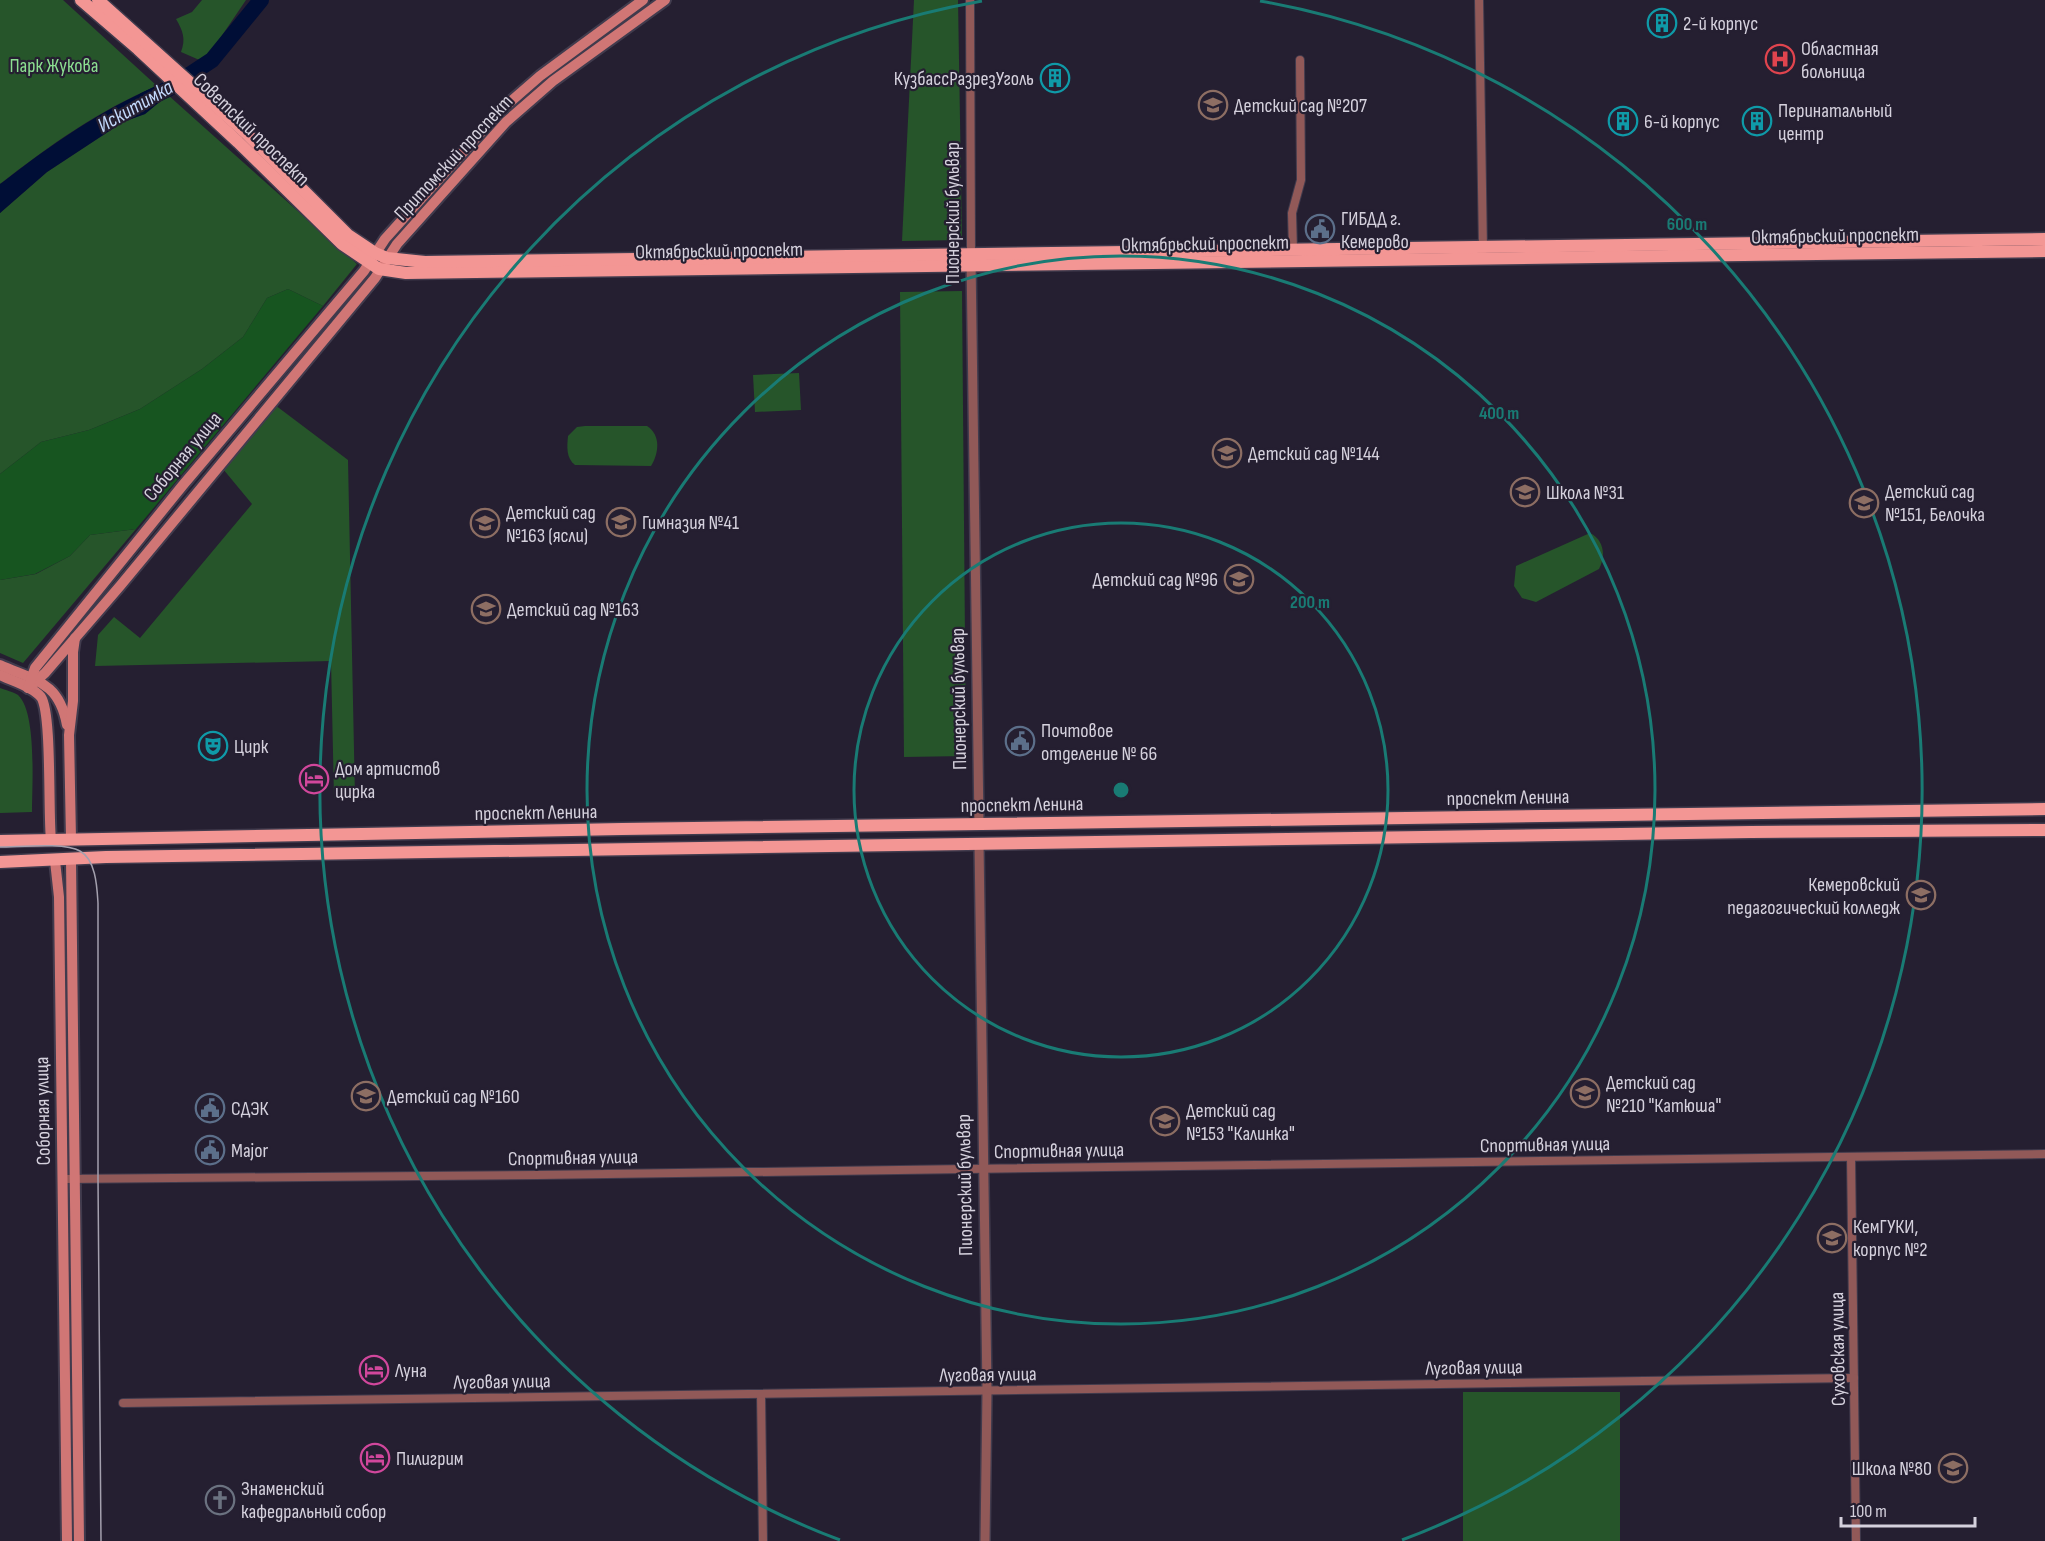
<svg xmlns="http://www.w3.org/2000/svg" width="2045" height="1541" viewBox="0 0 2045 1541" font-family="'Sofia Sans Condensed',sans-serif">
  <rect width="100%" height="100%" fill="#251f31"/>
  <g fill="#26552a">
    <path d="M0,0H63L157,86C99,110 49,146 0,184Z"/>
    <path d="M202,0H246L204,62L181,52C186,39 183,31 176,19L192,12Z"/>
    <path d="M914,0H958L962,240L902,241Z"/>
    <path d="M168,95L357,264L323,306L288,289L267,298L243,337L202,369L140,409L89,430L41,442L0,474V213L47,172L123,122L145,114Z"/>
    <path d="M962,291L966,756L904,757L900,292Z"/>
    <path d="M799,373L801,410L755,412L753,375Z"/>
    <path d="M275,405L348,460L355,798H334L331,661L95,666L98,635L114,617L140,638L252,504L223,469Z"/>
    <path d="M585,426H647C661,435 659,453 651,466L575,465C566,458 567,447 568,436L577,427Z"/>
    <path d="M136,529L23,663L0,653V580L36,574L70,556L90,535Z"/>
    <path d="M1590,533C1604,540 1606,556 1599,569L1536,602L1522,598L1514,586L1516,566Z"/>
    <path d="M0,688C5,690 14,692 18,695C37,712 32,786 32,812L0,813Z"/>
    <rect x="1463" y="1392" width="157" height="149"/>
  </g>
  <path fill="#175520" d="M288,289L323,306L136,529L90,535L70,556L35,574L0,580V474L41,442L89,430L140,409L202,369L243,337L267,298Z"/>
  <path fill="#000e36" d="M157,86L168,95L145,114L123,122L47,172L0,213V184L3,182C52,144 101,110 157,86Z"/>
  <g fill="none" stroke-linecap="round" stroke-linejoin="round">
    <path stroke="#000e36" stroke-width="16" d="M145,100L168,89L212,60L261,0"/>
    <g stroke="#413b4d" stroke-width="10">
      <g id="minor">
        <path d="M970,0L971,254"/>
        <path d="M1479,0L1483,250"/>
        <path d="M1293,250L1292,213L1301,180L1300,60"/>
        <path d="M1851,1157L1856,1541"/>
        <path d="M63,1179L538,1175L2045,1154"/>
        <path d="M761,1394L763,1541"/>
        <path d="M123,1403L1854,1378"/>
      </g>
    </g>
    <g stroke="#413b4d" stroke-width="12">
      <g id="tertiary">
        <path d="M971,259L979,824"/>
        <path d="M979,844L987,1391L985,1541"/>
      </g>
    </g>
    <g stroke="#413b4d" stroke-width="14">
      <g id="secondary">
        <path d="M0,665C36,681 59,682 67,725"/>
        <path d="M0,675C12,681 32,686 41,697C52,713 48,813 51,840"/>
        <path d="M28,688L45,673L120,586L375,278L397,244L506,122L553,81L665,0"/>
        <path d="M28,688L35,668L183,485L364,271L385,239L502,109L540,76L643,0"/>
        <path d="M71,839L69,735L73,701V652L75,638"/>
        <path d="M71,860L79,1541"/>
        <path d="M55,861L59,897L67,1541"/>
      </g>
    </g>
    <g stroke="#413b4d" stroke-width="15">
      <g id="primary">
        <path d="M81,0L138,49L238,142L342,244L379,269L406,273L2045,251"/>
        <path d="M98,0L246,133L348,235L375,253L387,258L425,262L2045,239"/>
        <path d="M0,841L622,829L2045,809"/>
        <path d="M0,862L106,857L1751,832L2045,830"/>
      </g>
    </g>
    <use href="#minor" stroke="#915958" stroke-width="8"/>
    <use href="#tertiary" stroke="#915958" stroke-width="9"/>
    <use href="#secondary" stroke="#d07675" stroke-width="10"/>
    <use href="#primary" stroke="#f39694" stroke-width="12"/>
    <path stroke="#a4a0ae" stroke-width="1.5" d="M0,847C19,847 65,842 80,851C96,860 97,887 98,903V1179L101,1541"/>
  </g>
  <g fill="none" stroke="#197b74" stroke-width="3">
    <circle cx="1121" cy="790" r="267"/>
    <circle cx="1121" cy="790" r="534"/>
    <path d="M840 1540A801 801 0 0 1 982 1M1260 1A801 801 0 0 1 1402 1540"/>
  </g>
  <defs>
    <g id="building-ring" transform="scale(1.5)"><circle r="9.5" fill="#251f31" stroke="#0f9aa8" stroke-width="1.5"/><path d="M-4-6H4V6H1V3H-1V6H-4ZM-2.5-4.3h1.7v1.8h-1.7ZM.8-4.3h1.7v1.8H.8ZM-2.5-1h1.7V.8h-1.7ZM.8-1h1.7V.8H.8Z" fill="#0f9aa8"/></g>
    <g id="hospital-ring" transform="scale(1.5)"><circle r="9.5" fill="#251f31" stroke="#e0444e" stroke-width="1.5"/><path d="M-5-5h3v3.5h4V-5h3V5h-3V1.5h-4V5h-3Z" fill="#e0444e"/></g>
    <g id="school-ring" transform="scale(1.5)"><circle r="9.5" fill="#251f31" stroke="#8d6e63" stroke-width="1.5"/><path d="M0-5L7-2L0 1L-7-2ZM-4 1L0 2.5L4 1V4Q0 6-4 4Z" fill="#8d6e63"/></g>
    <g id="civic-ring" transform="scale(1.5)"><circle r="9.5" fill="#251f31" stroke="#5c6f8a" stroke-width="1.5"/><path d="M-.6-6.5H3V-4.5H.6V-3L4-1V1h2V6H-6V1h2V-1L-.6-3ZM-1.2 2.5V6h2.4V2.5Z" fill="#5c6f8a"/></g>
    <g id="theatre-ring" transform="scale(1.5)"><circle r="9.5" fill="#251f31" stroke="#0f9aa8" stroke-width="1.5"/><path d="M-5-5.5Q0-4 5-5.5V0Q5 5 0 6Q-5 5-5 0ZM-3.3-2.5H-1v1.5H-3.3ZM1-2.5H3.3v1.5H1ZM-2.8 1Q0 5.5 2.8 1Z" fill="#0f9aa8"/></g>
    <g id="hotel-ring" transform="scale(1.5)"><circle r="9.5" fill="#251f31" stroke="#d1479c" stroke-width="1.5"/><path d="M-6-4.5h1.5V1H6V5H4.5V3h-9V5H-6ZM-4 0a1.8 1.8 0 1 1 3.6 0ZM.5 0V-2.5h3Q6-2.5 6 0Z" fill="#d1479c"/></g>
    <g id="university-ring" transform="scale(1.5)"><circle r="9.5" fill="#251f31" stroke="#8d6e63" stroke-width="1.5"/><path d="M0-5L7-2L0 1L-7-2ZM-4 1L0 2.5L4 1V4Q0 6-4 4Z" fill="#8d6e63"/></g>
    <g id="church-ring" transform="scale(1.5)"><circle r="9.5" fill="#251f31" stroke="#6b7280" stroke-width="1.5"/><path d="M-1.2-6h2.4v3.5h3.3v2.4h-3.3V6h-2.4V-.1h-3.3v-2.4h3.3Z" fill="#6b7280"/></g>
  </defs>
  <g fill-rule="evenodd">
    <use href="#building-ring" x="1662" y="23"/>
    <use href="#hospital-ring" x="1780" y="59"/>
    <use href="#building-ring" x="1055" y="78"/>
    <use href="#school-ring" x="1213" y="105"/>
    <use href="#building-ring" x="1623" y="121"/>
    <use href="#building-ring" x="1757" y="121"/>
    <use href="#civic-ring" x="1320" y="229"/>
    <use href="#school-ring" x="1227" y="453"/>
    <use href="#school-ring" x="1525" y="492"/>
    <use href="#school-ring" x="1864" y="503"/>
    <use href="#school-ring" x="621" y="522"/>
    <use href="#school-ring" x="485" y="523"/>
    <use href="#school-ring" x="1239" y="579"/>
    <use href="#school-ring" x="486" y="609"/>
    <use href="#civic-ring" x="1020" y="741"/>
    <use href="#theatre-ring" x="213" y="746"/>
    <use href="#hotel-ring" x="314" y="779"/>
    <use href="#university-ring" x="1921" y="895"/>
    <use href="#school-ring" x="1585" y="1093"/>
    <use href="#school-ring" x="366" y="1096"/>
    <use href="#civic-ring" x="210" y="1108"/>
    <use href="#school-ring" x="1165" y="1121"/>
    <use href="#civic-ring" x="210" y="1150"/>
    <use href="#university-ring" x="1832" y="1238"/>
    <use href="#hotel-ring" x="374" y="1370"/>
    <use href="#hotel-ring" x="375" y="1458"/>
    <use href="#school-ring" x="1953" y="1468"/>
    <use href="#church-ring" x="220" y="1500"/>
  </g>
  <g text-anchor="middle" stroke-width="4.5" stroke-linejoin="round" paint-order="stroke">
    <g font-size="20" fill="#d5d1dd" stroke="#251f31" text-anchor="start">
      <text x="1683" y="30">2-й корпус</text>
      <text x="1801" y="55">Областная<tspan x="1801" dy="23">больница</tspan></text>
      <text x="1034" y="85" text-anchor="end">КузбассРазрезУголь</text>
      <text x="1234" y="112">Детский сад №207</text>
      <text x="1778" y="117">Перинатальный<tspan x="1778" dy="23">центр</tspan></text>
      <text x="1644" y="128">6-й корпус</text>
      <text x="1341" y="225">ГИБДД г.<tspan x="1341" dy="23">Кемерово</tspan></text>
      <text x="1248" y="460">Детский сад №144</text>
      <text x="1885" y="498">Детский сад<tspan x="1885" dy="23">№151, Белочка</tspan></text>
      <text x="1546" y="499">Школа №31</text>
      <text x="506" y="519">Детский сад<tspan x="506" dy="23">№163 (ясли)</tspan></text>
      <text x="642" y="529">Гимназия №41</text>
      <text x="1218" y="586" text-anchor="end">Детский сад №96</text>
      <text x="507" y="616">Детский сад №163</text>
      <text x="1041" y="737">Почтовое<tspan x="1041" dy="23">отделение № 66</tspan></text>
      <text x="234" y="753">Цирк</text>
      <text x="335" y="775">Дом артистов<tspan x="335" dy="23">цирка</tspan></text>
      <text x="1900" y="891" text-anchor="end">Кемеровский<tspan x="1900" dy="23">педагогический колледж</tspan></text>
      <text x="1606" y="1089">Детский сад<tspan x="1606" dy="23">№210 "Катюша"</tspan></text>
      <text x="387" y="1103">Детский сад №160</text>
      <text x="231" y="1115">СДЭК</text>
      <text x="1186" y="1117">Детский сад<tspan x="1186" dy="23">№153 "Калинка"</tspan></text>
      <text x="231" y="1157">Major</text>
      <text x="1853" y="1233">КемГУКИ,<tspan x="1853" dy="23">корпус №2</tspan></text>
      <text x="395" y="1377">Луна</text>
      <text x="396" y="1465">Пилигрим</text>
      <text x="1932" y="1475" text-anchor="end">Школа №80</text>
      <text x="241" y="1495">Знаменский<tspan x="241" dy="23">кафедральный собор</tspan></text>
    </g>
    <g font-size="20" fill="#8cdf91" stroke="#251f31">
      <text x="54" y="72">Парк Жукова</text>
    </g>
    <g font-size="20" fill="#d5d1dd" stroke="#251f31">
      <text transform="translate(252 129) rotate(44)" y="7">Советский проспект</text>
      <text transform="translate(453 157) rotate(-47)" y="7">Притомский проспект</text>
      <text transform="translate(952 213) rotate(-90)" y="7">Пионерский бульвар</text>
      <text transform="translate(1835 235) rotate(-1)" y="7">Октябрьский проспект</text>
      <text transform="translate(1205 243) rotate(-1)" y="7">Октябрьский проспект</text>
      <text transform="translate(719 250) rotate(-1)" y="7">Октябрьский проспект</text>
      <text transform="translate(182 456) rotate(-50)" y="7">Соборная улица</text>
      <text transform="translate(958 699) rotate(-91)" y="7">Пионерский бульвар</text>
      <text transform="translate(1508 797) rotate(-1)" y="7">проспект Ленина</text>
      <text transform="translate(1022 804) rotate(-1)" y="7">проспект Ленина</text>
      <text transform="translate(536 812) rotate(-1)" y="7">проспект Ленина</text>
      <text transform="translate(42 1111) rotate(-91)" y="7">Соборная улица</text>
      <text transform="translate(1545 1144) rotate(-1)" y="7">Спортивная улица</text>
      <text transform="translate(1059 1150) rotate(-1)" y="7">Спортивная улица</text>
      <text transform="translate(573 1157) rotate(-1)" y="7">Спортивная улица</text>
      <text transform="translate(964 1185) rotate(-91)" y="7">Пионерский бульвар</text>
      <text transform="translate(1837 1349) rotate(-91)" y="7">Суховская улица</text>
      <text transform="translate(1474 1367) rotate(-1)" y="7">Луговая улица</text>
      <text transform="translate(988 1374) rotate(-1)" y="7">Луговая улица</text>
      <text transform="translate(502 1381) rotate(-1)" y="7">Луговая улица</text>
    </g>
    <g font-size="21" font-style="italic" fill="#c3d9fc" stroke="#251f31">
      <text transform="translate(135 106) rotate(-30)" y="7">Искитимка</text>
    </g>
  </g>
  <circle cx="1121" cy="790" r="9" fill="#197b74" stroke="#251f31" stroke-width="3"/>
  <g font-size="18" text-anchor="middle" font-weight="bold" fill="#197b74" stroke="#251f31" stroke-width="4.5" stroke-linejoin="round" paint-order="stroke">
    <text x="1687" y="230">600 m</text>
    <text x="1499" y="419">400 m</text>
    <text x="1310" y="608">200 m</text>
  </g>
  <path d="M1841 1517v9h134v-9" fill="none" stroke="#d5d1dd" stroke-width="3"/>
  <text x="1850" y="1517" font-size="18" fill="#d5d1dd" stroke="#251f31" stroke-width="4.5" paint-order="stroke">100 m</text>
</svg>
